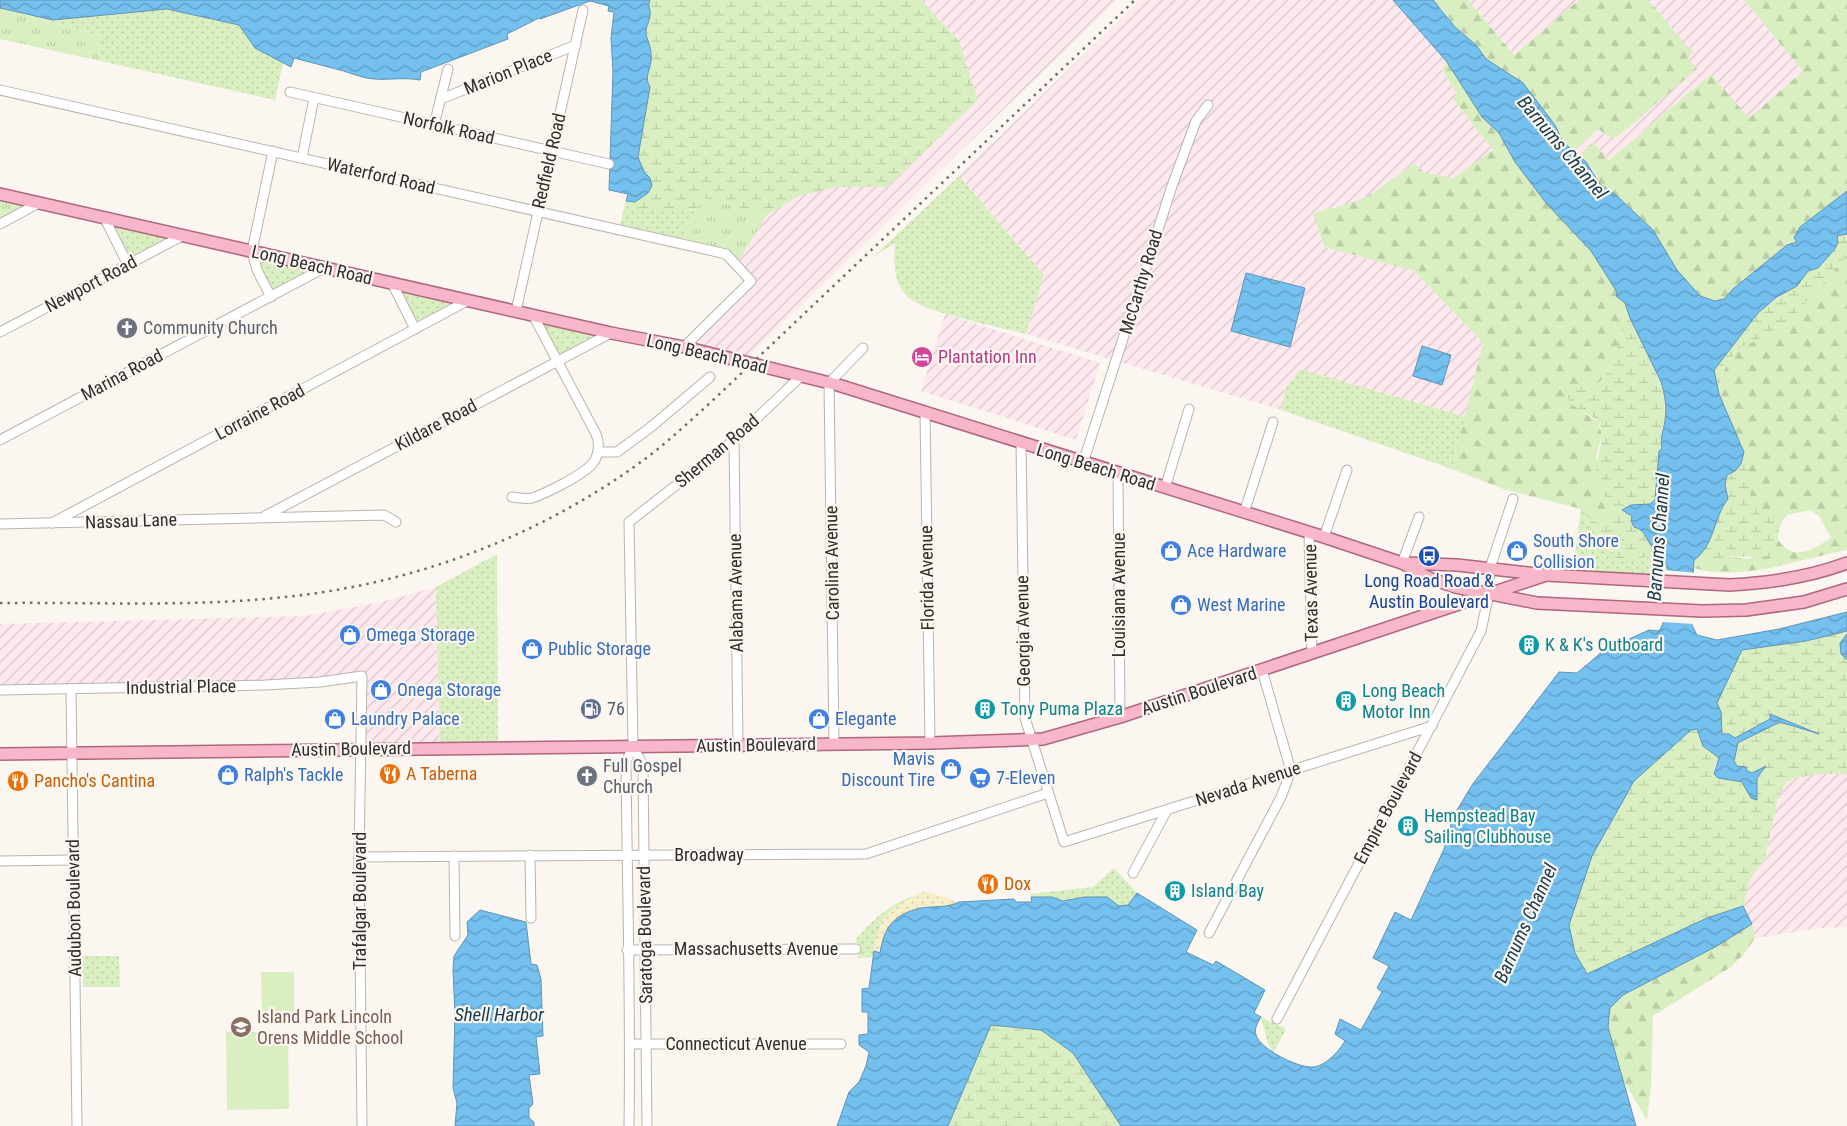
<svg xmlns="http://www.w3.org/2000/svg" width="1847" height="1126" viewBox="0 0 1847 1126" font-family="'Roboto Condensed',sans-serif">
  <defs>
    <pattern id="industrial-furrows" width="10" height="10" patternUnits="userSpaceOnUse" patternTransform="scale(1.25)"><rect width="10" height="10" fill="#fde8ed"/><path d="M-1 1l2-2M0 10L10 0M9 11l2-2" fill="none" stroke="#d9c7cb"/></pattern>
    <pattern id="grass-dots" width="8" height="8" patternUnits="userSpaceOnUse" patternTransform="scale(1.25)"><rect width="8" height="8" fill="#daefc1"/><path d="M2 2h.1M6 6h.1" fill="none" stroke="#bbcda6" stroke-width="1.8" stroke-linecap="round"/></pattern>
    <pattern id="forest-firs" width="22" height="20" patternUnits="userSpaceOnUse" patternTransform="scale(1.25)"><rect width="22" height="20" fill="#daefc1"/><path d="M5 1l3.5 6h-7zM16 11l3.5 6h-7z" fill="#bbcda6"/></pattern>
    <pattern id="wetland-marsh" width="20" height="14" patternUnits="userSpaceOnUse" patternTransform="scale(1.25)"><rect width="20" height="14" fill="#daefc1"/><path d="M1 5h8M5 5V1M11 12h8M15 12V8" fill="none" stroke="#bbcda6"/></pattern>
    <pattern id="sand-dots" width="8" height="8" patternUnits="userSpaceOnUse" patternTransform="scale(1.25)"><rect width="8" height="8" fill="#f8eec9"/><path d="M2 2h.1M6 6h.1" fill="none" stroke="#d5ccad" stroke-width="1.8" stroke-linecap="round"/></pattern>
    <pattern id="park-tufts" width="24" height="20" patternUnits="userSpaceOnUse" patternTransform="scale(1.25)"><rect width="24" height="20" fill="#daefc1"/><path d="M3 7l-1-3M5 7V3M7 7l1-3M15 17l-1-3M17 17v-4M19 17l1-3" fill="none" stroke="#bbcda6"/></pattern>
    <pattern id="water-waves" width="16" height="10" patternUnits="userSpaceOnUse" patternTransform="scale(1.25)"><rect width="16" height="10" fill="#74c0ef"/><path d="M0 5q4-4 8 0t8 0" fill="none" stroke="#609cc2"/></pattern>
  </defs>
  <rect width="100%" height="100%" fill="#fbf7f0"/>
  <g fill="url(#industrial-furrows)">
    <path d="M921,0H1117L743,361L683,347L751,281L736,265L767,215L799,196L837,187H888L959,41Z"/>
    <path d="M1140,0H1393L1447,62L1442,69L1457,95L1453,100L1494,150L1453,178L1423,172L1415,163L1368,196L1348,204L1313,213L1324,247L1414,271L1483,343L1466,417L1300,369L1286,388L1281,410L1026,334L1044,275L959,176Z"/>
    <path d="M1468,0H1579L1514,55Z"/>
    <path d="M1648,0H1744L1803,71L1748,118L1711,74L1609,160L1593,142L1579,155L1574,151L1598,129L1605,135L1692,53Z"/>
    <path d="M945,314L1100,363L1076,440L921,391Z"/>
    <path d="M436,587L440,750L358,751L359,679L0,689V624L305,616L382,602Z"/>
    <path d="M1818,774H1847V927L1820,928L1755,938L1752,924L1743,906L1750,880L1765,859L1778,797L1786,783L1794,778Z"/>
  </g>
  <g fill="url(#grass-dots)">
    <path d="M167,9L239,25L255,48L283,63L275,100L96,60L101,36L12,11L53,20Z"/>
    <path d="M959,176L1044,275L1026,334C1000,327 925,313 908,297C892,282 894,262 895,243L873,257Z"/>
    <path d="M625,204L660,211L682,207L696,212L679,243L619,229Z"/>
    <path d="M107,220L177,236L128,262Z"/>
    <path d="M256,256L315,269L272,293L260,269Z"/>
    <path d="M396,287L463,301L416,325Z"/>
    <path d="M538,318L605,333L558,358Z"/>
    <path d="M1300,369L1466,417L1452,469L1281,410L1286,388Z"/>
    <path d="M1581,509L1582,516L1602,533L1612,552L1641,559L1659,554L1669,572H1660L1659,579L1572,575Z"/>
    <path d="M497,554L498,753L440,750L436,587Z"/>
    <path d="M1114,868L1137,893L1128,905L1119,906L1107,897H1085L1063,901L1052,897H1031L1030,894L1093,887Z"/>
    <path d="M926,891C887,910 880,913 873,957L858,958L856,939C880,912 893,903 926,891Z"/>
    <path d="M82,956H119L120,987H83Z"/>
    <path d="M1261,1017L1286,1029L1273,1054L1267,1040Z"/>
  </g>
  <g fill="url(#forest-firs)">
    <path d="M1433,0H1468L1514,55L1579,0H1648L1693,53L1687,58L1697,69L1618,136L1611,138L1598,129L1574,151L1563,142L1555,125L1486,59L1463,33L1455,27L1443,10Z"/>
    <path d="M1744,0H1847V191L1800,227L1795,239L1797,242L1733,289L1724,299L1719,301L1700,296L1677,270L1653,230L1616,195L1600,184L1594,171L1579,155L1593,142L1609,160L1711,74L1749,118L1803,71Z"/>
    <path d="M1447,62L1482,117L1499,133L1515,162L1546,203L1591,251L1617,292L1616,296L1625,303C1624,324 1614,383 1589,388C1584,389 1578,386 1573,385L1580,410L1598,422L1602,435L1596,457L1614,510L1611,520L1603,524L1592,521L1581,509L1503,489L1452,469L1483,343L1414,271L1324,247L1313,213L1348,204L1368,196L1415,163L1423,172L1453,178L1493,150L1453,99L1457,95L1442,69Z"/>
    <path d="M1847,255V550C1800,559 1741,582 1694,568L1707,561L1725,556L1747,559L1775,549L1777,538C1792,562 1811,551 1831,538L1819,516L1810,510L1787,515H1762L1753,507L1749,490V472L1742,444L1732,427L1728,412L1719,394L1721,377L1728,362L1739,348L1783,329Z"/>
    <path d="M1752,924L1755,938L1744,954L1731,967L1653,1016L1651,1086L1647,1120L1623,1080L1608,1027L1610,1008L1623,995L1717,946Z"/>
  </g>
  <g fill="url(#wetland-marsh)">
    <path d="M650,0H921L959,41L978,100L888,187H837L799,196L767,215L703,198L696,212C682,205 674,211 660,211C650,211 635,207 625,204L626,201L631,202L650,178L644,173L638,157L650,87C643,75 657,54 646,33L650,15L648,5Z"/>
    <path d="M1843,233L1847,234V255L1783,329L1739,348L1728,362L1721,377L1719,394L1714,370L1758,313L1801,281L1808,271L1821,265L1834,250L1837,236Z"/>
    <path d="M1625,303L1664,392L1665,420L1661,433L1662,449L1655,500L1650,504L1631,505L1622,511C1626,514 1629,512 1632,516C1643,528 1648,542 1659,554L1625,562L1618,560L1602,533L1582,516L1581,509L1592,521L1603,524L1611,520L1614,510C1608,501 1597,487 1596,476C1594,459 1608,437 1598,422C1588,409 1562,410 1569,387L1573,385C1578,386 1584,389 1589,388C1614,383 1624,324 1625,303Z"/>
    <path d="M1744,452C1745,459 1748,465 1749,472C1752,491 1746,500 1762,515H1787C1775,530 1780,540 1772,556C1740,559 1723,551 1694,568V560C1715,545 1713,518 1728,499L1725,485L1727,475C1738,470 1741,465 1744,452Z"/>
    <path d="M1846,629L1847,634L1840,643L1841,654L1847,660V774H1818L1794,778L1786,783L1778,797L1765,859L1750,880L1743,906L1707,918L1587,974L1575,953L1569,925L1592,856L1634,781L1691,730L1697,728L1703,746L1719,758C1718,762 1714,765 1714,769C1712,781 1734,779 1742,782L1748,792L1756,799L1757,778L1760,772C1753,773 1737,771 1735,762C1733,757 1736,750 1736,745L1780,722L1814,734V731L1770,715V719C1760,727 1747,733 1735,738L1729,734L1722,735L1721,712L1717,703L1742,650L1806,641Z"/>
    <path d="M990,1025L1041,1030L1073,1053L1121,1126H948Z"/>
  </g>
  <path fill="url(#sand-dots)" d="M926,891L959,902L952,906L921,908L881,942L880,953L874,951C881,911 891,908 926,891Z"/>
  <g fill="url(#park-tufts)">
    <path d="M0,8L101,36L96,60L0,39Z"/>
    <path d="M0,196L35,204L0,223Z"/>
    <path d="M703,198L767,215L736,265L726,254L679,243Z"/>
  </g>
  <g fill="#daefc1">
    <path d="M261,972H294V1015H262Z"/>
    <path d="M226,1032H288L289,1109L227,1110Z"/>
  </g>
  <g fill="url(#water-waves)" stroke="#6094b4">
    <path d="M0,0H650C647,6 651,9 650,15C650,21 645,28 646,34C649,44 652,50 651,61C650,71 644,77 650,87L638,157L644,172L650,178L652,186L648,193L635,202L626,201L628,194L609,190L613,71L611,38L614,12L608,11L609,6L590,1L540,19L539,18L507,34L508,39L421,72L420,80C399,76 380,83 359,76C339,69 316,64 294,58L291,67L255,48L239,25L167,9L53,20L0,8Z"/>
    <path d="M1393,0H1433L1455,27L1476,45L1486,59L1523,83L1555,125L1563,142L1586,162L1600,184L1616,195L1653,230L1677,270L1700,296L1715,301L1724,299L1733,289L1787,245L1797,242L1794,238L1800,227L1847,191V234L1837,236L1838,243L1834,250L1818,268L1808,271L1797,286L1777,297L1758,313L1714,370L1719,394L1744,452L1741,464L1735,471L1727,475L1725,485L1728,499C1713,518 1715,545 1694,560L1690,621L1697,635L1717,640L1779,629L1847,612V631L1806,641L1742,650L1717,703L1721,712L1722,734H1729L1735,738L1770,719V714L1819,734L1780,722L1738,743L1734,761L1737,766L1746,767L1747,771L1752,773L1766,766L1757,778V800L1751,798L1742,782L1718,778L1714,774L1719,758L1703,746L1697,729L1691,730L1634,781L1592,856L1569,925L1575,953L1587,974L1707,918L1743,906L1752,924L1717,946L1623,995L1610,1008L1608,1027L1636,1126H1121L1073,1053L1041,1030L991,1025L948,1126H837L849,1092L859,1082L866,1066L869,1052L859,1045V1035L868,1034V1012H862V989L869,988L874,951L880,953C884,927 894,914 921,908C935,906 947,908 959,902L1014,899L1016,902H1032L1031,897H1052L1063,901L1085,897H1107L1119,906L1128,905L1137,893L1197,930L1186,952L1213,965L1216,961L1265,990L1254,1013L1261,1017C1258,1022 1254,1028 1256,1035C1260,1049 1298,1068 1312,1067C1325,1067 1339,1051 1345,1041L1335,1034L1340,1019L1361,1030L1382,992L1377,988L1389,966L1373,958L1395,912L1411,920L1444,849L1453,817L1472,785L1559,672L1577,673L1603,651L1628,643L1627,640L1649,630L1659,631C1669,617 1673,575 1664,560C1660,553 1652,549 1649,542C1644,534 1644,530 1634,527L1631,521L1632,516L1622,510L1631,505L1650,504L1655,500L1659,451L1662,448C1660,437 1663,432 1665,421C1667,409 1665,394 1661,382L1630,318L1625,303L1616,296L1617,292L1591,251L1546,203L1515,162L1499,133L1482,117L1447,62Z"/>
    <path d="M1246,273L1305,288L1290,347L1231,331Z"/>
    <path d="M1422,346L1451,355L1442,385L1413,376Z"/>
    <path d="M1847,634V660L1841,654L1840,643Z"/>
    <path d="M480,910L526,922L531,964L537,965L541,979L543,1036L536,1037L540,1074L529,1075L533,1104L529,1108V1118L534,1122V1126H455L457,1103L453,1088L455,1014L453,970L454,956L468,935L467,922Z"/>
  </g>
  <path fill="#fbf7f0" d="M1665,570L1696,573L1692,621L1694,624L1662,622Z"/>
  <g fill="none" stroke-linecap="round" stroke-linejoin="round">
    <g stroke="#b8b4ae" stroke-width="11">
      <g id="minor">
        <path d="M0,90L726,254L751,281L684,347"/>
        <path d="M290,92L609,164"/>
        <path d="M441,99L576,45"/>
        <path d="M434,125L448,69"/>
        <path d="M302,158L314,98"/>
        <path d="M104,217L128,265"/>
        <path d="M0,224L39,203"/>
        <path d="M392,283L415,329"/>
        <path d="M271,297L257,270L252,251L273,151"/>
        <path d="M516,311L583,10"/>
        <path d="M0,332L182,236"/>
        <path d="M925,413L930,743"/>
        <path d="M0,440L324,268"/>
        <path d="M734,440L738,745"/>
        <path d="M1021,443L1025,718L1064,842L1432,726"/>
        <path d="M598,452H617L651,427L710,377"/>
        <path d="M1083,463L1172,186L1196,121L1208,105"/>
        <path d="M1118,474L1120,717"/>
        <path d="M1165,488L1189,409"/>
        <path d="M512,497C518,498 526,499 532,498C547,493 583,475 593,463C599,455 600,443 596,434L533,315"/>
        <path d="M1244,513L1273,422"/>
        <path d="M265,516L611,333"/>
        <path d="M52,523L469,300"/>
        <path d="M0,524L384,515L396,522"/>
        <path d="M1309,533L1312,653"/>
        <path d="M1324,537L1347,470"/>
        <path d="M1402,563L1419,517"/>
        <path d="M0,690L265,685L320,682L362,676L359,857L362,1126"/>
        <path d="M71,690L77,1126"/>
        <path d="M834,744L829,383L863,348"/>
        <path d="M633,746L643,766L647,1126"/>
        <path d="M530,855L531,918"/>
        <path d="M454,856L455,936"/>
        <path d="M359,857L866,854L1048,793"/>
        <path d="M0,861L73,860"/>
        <path d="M1133,873L1167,810"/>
        <path d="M1209,933L1281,797L1291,771L1262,670"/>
        <path d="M627,950L856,949"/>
        <path d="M1277,1019L1481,631L1489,593L1490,568L1513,499"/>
        <path d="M630,1044H841"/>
        <path d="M629,1126C631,1005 627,883 626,762L633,746L629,522L734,440L801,376"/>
      </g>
    </g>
    <g stroke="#af677b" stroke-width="14">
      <g id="major">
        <path d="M0,194L611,333L684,347L838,385L1324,537L1402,563L1429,578L1455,587L1537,603L1702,611L1746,610L1804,602L1847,589"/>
        <path d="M1403,563L1457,565L1546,575L1730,585C1769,583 1810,577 1847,563"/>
        <path d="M0,754L930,743L1043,739L1120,717L1546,575"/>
      </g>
    </g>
    <use href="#minor" stroke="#fff" stroke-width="9"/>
    <use href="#major" stroke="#f8b6ca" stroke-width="11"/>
    <path stroke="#716e6b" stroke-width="2.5" stroke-dasharray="2.5 5" stroke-linecap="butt" d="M0,603C91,602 184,607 275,598C410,586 541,537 649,456C671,439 690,421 710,403L1135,0"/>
  </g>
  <defs>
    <g id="church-disc" transform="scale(1.125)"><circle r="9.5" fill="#6b7280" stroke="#fbf7f0"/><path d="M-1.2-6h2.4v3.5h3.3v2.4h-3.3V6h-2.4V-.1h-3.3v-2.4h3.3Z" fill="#fff"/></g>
    <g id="hotel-disc" transform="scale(1.125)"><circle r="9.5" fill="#d1479c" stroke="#fbf7f0"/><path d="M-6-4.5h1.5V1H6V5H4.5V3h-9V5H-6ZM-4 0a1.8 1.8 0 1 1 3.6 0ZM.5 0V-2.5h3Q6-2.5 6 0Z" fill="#fff"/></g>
    <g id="shop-disc" transform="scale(1.125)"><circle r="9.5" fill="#3f7fe0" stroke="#fbf7f0"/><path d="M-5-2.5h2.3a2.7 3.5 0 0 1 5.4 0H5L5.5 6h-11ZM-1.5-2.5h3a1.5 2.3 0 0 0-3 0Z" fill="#fff"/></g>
    <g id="bus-disc" transform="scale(1.125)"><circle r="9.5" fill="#1a4fb4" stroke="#fbf7f0"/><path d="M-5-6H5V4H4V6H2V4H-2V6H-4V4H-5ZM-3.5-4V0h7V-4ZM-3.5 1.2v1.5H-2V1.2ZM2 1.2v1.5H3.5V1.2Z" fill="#fff"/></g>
    <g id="building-disc" transform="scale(1.125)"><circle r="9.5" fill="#0f9aa8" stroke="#fbf7f0"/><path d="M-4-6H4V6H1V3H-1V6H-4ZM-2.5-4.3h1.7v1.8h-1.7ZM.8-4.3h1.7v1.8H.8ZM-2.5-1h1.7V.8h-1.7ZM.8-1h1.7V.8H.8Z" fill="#fff"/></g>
    <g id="fuel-disc" transform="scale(1.125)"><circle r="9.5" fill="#5c6f8a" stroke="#fbf7f0"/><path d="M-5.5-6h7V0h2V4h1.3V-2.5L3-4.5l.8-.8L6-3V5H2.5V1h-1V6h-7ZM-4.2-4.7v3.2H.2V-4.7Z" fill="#fff"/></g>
    <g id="restaurant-disc" transform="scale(1.125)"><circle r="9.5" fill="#e8710a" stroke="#fbf7f0"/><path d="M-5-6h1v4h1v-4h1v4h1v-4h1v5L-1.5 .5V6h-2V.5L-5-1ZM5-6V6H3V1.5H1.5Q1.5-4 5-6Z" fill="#fff"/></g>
    <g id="supermarket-disc" transform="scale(1.125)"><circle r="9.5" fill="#3f7fe0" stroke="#fbf7f0"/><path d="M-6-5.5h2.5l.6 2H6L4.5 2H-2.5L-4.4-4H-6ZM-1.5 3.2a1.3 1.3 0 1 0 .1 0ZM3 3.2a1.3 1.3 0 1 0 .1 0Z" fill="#fff"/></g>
    <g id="school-disc" transform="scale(1.125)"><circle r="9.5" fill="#8d6e63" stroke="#fbf7f0"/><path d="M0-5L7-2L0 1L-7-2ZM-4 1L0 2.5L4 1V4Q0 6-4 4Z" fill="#fff"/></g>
  </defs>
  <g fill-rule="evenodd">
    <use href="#church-disc" x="127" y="328"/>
    <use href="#hotel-disc" x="922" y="357"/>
    <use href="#shop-disc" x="1171" y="551"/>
    <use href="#shop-disc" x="1517" y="551"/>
    <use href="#bus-disc" x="1429" y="556"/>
    <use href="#shop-disc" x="1181" y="605"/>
    <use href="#shop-disc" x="350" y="635"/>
    <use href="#building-disc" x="1529" y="645"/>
    <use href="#shop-disc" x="532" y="649"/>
    <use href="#shop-disc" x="381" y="690"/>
    <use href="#building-disc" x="1346" y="701"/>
    <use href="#fuel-disc" x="591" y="709"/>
    <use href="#building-disc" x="985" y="709"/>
    <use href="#shop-disc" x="335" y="719"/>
    <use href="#shop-disc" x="819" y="719"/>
    <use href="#shop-disc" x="951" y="769"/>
    <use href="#restaurant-disc" x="390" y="774"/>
    <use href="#shop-disc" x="228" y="775"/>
    <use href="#church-disc" x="587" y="776"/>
    <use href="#supermarket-disc" x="980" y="778"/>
    <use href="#restaurant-disc" x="18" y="781"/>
    <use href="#building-disc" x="1408" y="826"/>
    <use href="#restaurant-disc" x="988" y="884"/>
    <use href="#building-disc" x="1175" y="891"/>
    <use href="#school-disc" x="241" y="1027"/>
  </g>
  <g text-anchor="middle" stroke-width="4.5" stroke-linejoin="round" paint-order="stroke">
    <g font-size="18" fill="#302e2c" stroke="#fbf7f0">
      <text transform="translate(508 72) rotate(-22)" y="6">Marion Place</text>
      <text transform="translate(449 128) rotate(13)" y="6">Norfolk Road</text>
      <text transform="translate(549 161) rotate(-77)" y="6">Redfield Road</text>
      <text transform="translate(381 176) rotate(13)" y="6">Waterford Road</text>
      <text transform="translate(312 265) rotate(13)" y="6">Long Beach Road</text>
      <text transform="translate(1141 282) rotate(-73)" y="6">McCarthy Road</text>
      <text transform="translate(91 284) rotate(-28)" y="6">Newport Road</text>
      <text transform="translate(707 354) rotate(13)" y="6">Long Beach Road</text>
      <text transform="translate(122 375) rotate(-28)" y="6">Marina Road</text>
      <text transform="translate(260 412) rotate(-28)" y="6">Lorraine Road</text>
      <text transform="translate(436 425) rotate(-28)" y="6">Kildare Road</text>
      <text transform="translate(717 451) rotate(-40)" y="6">Sherman Road</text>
      <text transform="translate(1096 467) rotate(17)" y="6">Long Beach Road</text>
      <text transform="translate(131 521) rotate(-2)" y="6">Nassau Lane</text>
      <text transform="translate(832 563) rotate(-91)" y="6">Carolina Avenue</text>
      <text transform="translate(927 578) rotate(-91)" y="6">Florida Avenue</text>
      <text transform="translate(736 593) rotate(-91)" y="6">Alabama Avenue</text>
      <text transform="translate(1311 593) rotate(-91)" y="6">Texas Avenue</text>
      <text transform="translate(1119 595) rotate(-90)" y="6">Louisiana Avenue</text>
      <text transform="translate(1023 631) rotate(-91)" y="6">Georgia Avenue</text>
      <text transform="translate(181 687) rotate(-1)" y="6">Industrial Place</text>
      <text transform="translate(1199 691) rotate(-18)" y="6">Austin Boulevard</text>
      <text transform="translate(756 745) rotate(-1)" y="6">Austin Boulevard</text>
      <text transform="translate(351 749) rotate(-1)" y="6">Austin Boulevard</text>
      <text transform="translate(1248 784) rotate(-18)" y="6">Nevada Avenue</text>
      <text transform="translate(1388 808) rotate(-62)" y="6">Empire Boulevard</text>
      <text x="709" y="861">Broadway</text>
      <text transform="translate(360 901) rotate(-90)" y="6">Trafalgar Boulevard</text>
      <text transform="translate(74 908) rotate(-91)" y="6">Audubon Boulevard</text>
      <text transform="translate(645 935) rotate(-91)" y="6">Saratoga Boulevard</text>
      <text x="756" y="955">Massachusetts Avenue</text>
      <text x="736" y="1050">Connecticut Avenue</text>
    </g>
    <g font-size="18" fill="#5b616d" stroke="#fbf7f0" text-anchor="start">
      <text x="143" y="334">Community Church</text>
      <text x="603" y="772">Full Gospel<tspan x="603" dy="21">Church</tspan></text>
    </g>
    <g font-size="18" fill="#b23c85" stroke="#fbf7f0" text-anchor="start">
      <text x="938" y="363">Plantation Inn</text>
    </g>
    <g font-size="18" fill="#366cbe" stroke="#fbf7f0" text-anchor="start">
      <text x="1533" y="547">South Shore<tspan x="1533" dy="21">Collision</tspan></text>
      <text x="1187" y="557">Ace Hardware</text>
      <text x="1197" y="611">West Marine</text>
      <text x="366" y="641">Omega Storage</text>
      <text x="548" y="655">Public Storage</text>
      <text x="397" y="696">Onega Storage</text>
      <text x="351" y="725">Laundry Palace</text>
      <text x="835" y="725">Elegante</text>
      <text x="935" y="765" text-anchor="end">Mavis<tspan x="935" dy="21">Discount Tire</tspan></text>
      <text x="244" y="781">Ralph's Tackle</text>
      <text x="996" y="784">7-Eleven</text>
    </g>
    <g font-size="18" fill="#164399" stroke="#fbf7f0">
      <text x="1429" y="587">Long Road Road &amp;<tspan x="1429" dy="21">Austin Boulevard</tspan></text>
    </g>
    <g font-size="18" fill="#0d838f" stroke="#fbf7f0" text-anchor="start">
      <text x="1545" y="651">K &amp; K's Outboard</text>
      <text x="1362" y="697">Long Beach<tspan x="1362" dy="21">Motor Inn</tspan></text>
      <text x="1001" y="715">Tony Puma Plaza</text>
      <text x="1424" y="822">Hempstead Bay<tspan x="1424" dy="21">Sailing Clubhouse</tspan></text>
      <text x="1191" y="897">Island Bay</text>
    </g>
    <g font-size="18" fill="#4e5e75" stroke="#fbf7f0" text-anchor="start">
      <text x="607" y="715">76</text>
    </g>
    <g font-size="18" fill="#c56008" stroke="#fbf7f0" text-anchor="start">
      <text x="406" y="780">A Taberna</text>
      <text x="34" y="787">Pancho's Cantina</text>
      <text x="1004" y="890">Dox</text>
    </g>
    <g font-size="18" fill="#785e54" stroke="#fbf7f0" text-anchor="start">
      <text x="257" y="1023">Island Park Lincoln<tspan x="257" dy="21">Orens Middle School</tspan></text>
    </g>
    <g font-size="19" font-style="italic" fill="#183a4e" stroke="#fbf7f0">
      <text transform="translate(1563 147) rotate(50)" y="7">Barnums Channel</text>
      <text transform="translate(1658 537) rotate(-86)" y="7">Barnums Channel</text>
      <text transform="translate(1525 923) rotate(-66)" y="7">Barnums Channel</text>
      <text x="499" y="1021">Shell Harbor</text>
    </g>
  </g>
</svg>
